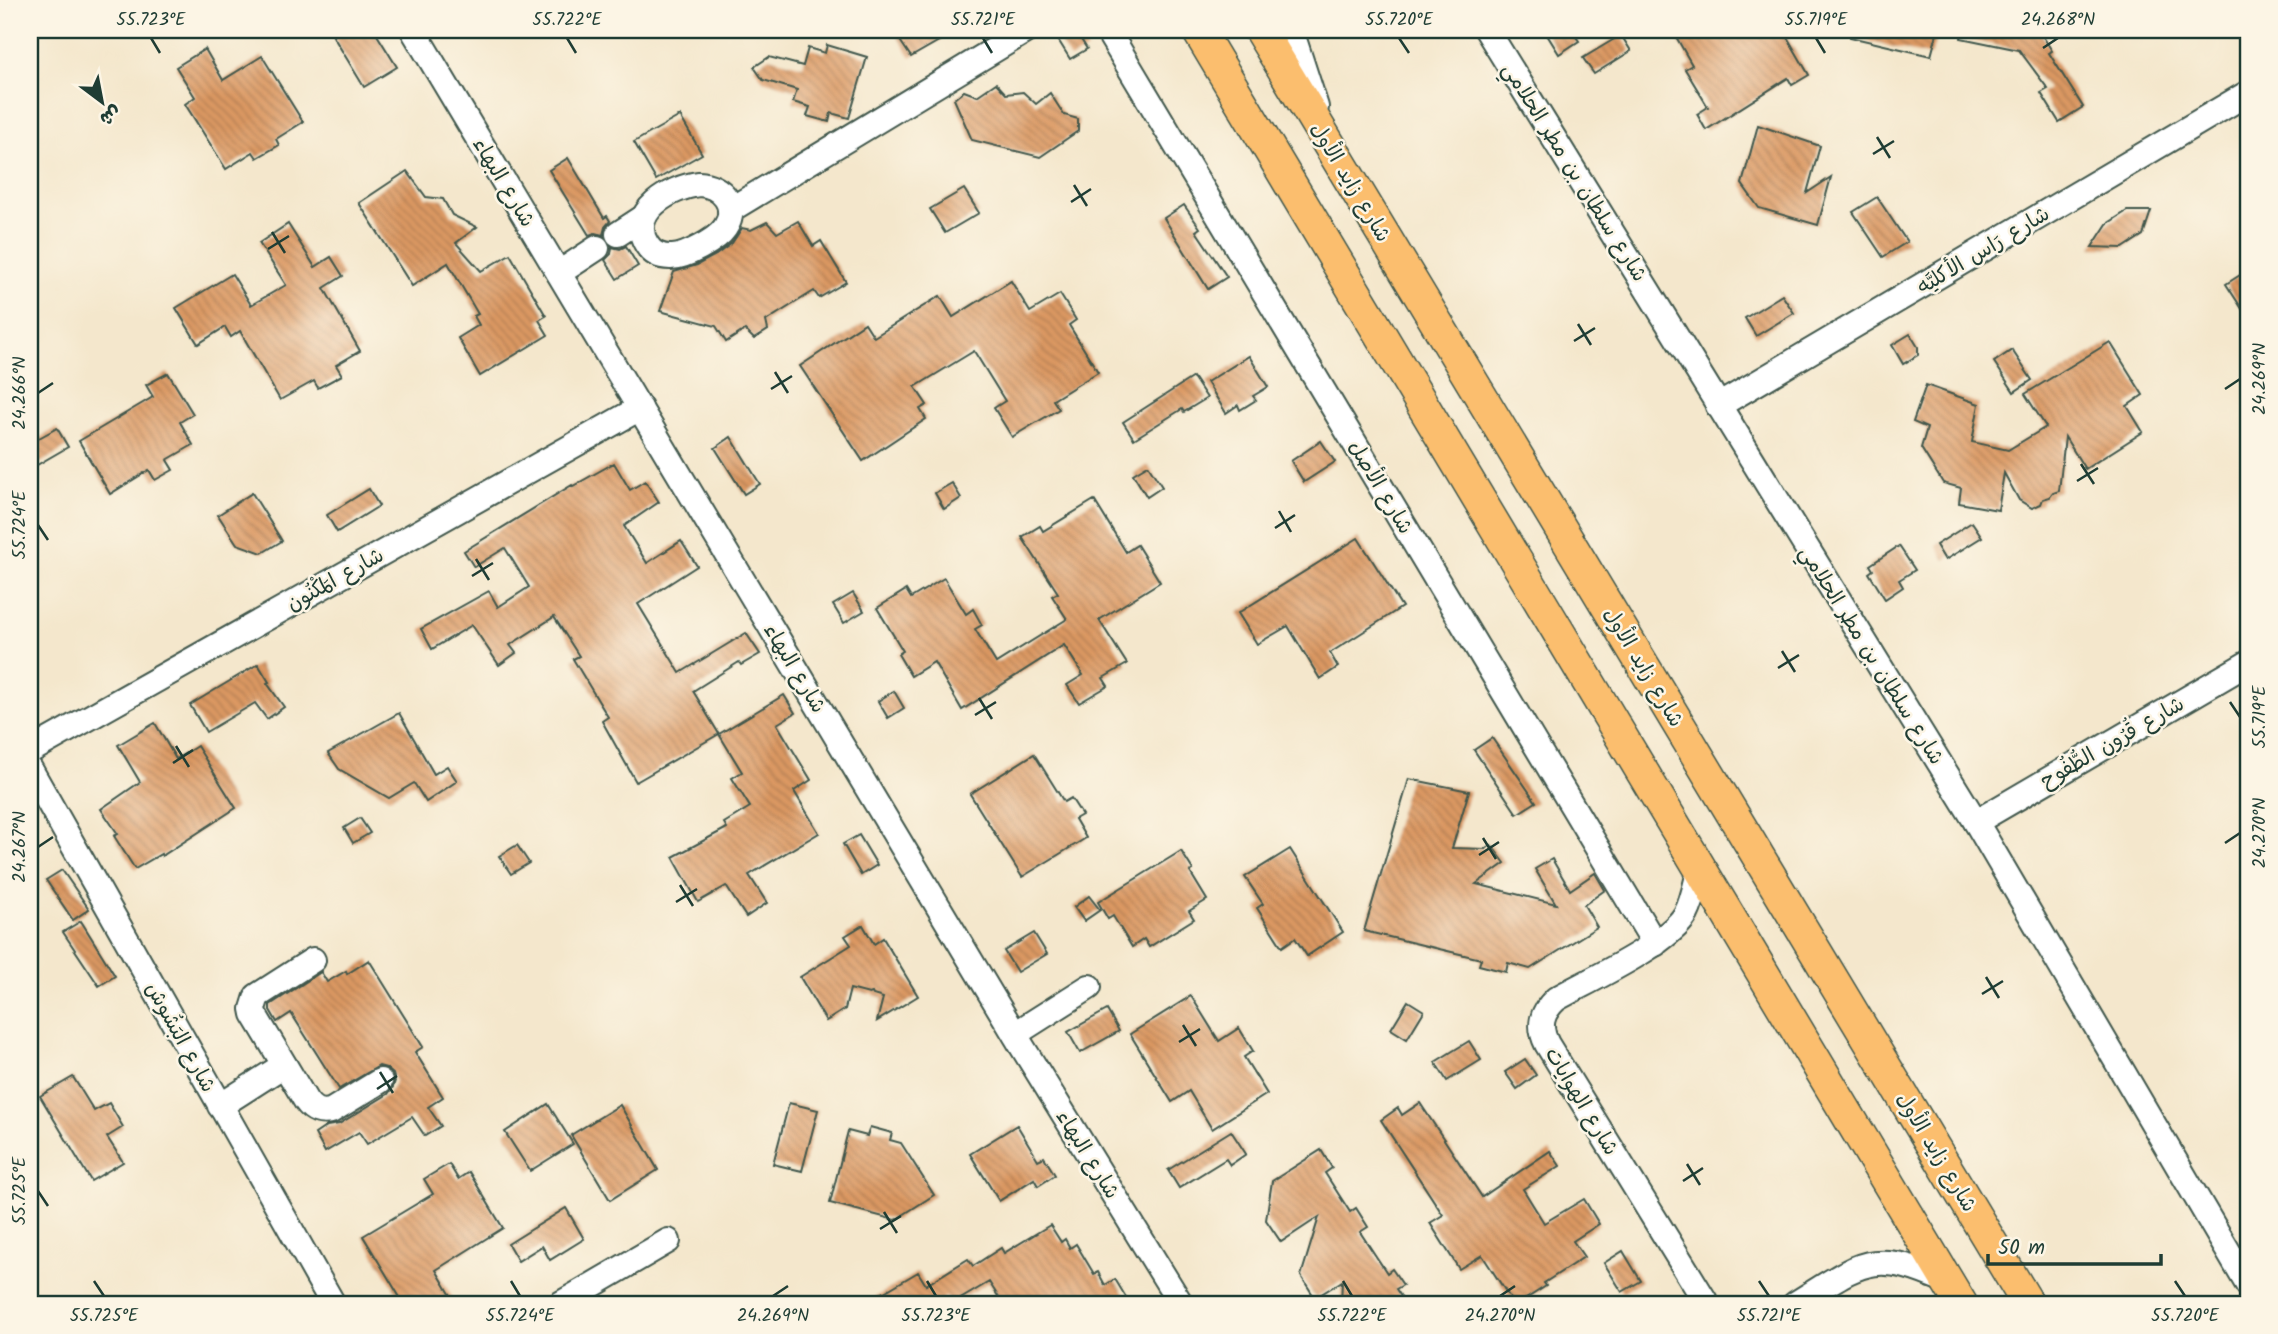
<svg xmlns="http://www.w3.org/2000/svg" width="2278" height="1334" viewBox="0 0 2278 1334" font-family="Kalam,'Playpen Sans Arabic',sans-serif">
  <defs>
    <pattern id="building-back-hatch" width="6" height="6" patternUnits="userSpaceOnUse" patternTransform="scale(1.75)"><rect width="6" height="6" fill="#db9862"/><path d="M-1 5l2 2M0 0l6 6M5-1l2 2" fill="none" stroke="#b17d52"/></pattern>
  </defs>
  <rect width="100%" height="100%" fill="#fcf5e5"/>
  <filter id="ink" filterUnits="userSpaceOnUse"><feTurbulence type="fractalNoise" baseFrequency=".0143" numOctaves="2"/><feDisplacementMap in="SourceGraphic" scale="14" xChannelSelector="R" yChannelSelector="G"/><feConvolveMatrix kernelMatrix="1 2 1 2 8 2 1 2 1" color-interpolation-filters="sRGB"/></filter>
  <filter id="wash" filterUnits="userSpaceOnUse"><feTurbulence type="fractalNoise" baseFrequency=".00686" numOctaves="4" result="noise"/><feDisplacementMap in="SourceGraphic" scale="28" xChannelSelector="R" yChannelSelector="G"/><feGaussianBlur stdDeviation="1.57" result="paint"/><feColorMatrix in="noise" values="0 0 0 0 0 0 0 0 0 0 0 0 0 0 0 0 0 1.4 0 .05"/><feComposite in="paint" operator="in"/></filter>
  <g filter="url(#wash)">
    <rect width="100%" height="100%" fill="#f4e7cc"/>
    <g id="blocks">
      <g fill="url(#building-back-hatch)">
        <path d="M343,30H374L397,67L364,87L333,36Z"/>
        <path d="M893,30H958L911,57Z"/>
        <path d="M1052,30H1075L1087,49L1070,59Z"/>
        <path d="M1544,30H1571L1579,41L1559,54Z"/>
        <path d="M1685,30H1783L1809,75L1792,85L1788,78L1706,130L1697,114L1708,107L1685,69L1692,65L1675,35Z"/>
        <path d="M1850,30H1938L1931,56L1850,37Z"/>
        <path d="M1962,30H2039L2052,51L2049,53L2083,107L2059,122L2041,93L2048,89L2019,50L1961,38Z"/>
        <path d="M1621,35L1631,51L1594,74L1583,58Z"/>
        <path d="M827,45L867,57L849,118L831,113L829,122L807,116L810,107L793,102L797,90L763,80L754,67L769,57L803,66L808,48L825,53Z"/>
        <path d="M205,49L223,80L262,56L303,122L276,139L279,145L257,158L253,152L226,169L185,104L195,97L176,67Z"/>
        <path d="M996,83L1006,94L1023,92L1036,104L1050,93L1064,115L1078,119V131L1040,157L972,140L954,99L964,91L977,96Z"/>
        <path d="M680,116L702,154L656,180L634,142Z"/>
        <path d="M1758,125L1820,146L1807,193L1831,177L1818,225L1759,208L1742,184Z"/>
        <path d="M568,158L604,218L607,216L610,221L605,227L603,235L595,233L589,235L549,170Z"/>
        <path d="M407,171L426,197L443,199L452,215L477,227L456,243L481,271L510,254L546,316L539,320L548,335L480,376L458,338L479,325L474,316L478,314L448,263L412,286L359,203Z"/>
        <path d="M964,189L979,213L945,233L930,209Z"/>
        <path d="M1877,197L1907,242L1883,257L1853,212Z"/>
        <path d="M1184,205L1200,228L1196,231L1227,277L1208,289L1164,218Z"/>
        <path d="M2127,211H2151L2143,235L2123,248L2092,247L2107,224Z"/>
        <path d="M798,221L813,246L821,241L846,282L819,298L814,291L766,321L768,330L754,339L745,330L726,342L716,326L660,311L674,272L697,265L716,255L732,243L742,228L751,230L767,222L777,233Z"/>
        <path d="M288,224L315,267L331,257L343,276L324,288L360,351L336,365L342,375L318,388L314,381L280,400L240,331L231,337L225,327L198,344L176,308L232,274L251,305L286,285L259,243Z"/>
        <path d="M626,246L638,266L617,279L605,260L611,254L612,247L620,249Z"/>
        <path d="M2248,270V318L2226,284Z"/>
        <path d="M1011,281L1030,312L1060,294L1076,320L1069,325L1098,372L1053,400L1059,409L1012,437L994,408L1005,401L974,351L915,387L927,405L920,409L926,419L863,461L800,366L865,323L874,337L940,296L953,317Z"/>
        <path d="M1782,295L1794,313L1756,336L1745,318Z"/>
        <path d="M1910,334L1918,347V355L1903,364L1892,345Z"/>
        <path d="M2110,342L2143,395L2127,406L2143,432L2085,469L2065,437L2059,491L2053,493L2050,497L2043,499L2041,504L2032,508L2019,500L2004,473L1998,510L1959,503L1961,488L1943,483L1921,448L1927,428L1913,422L1926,385L1979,404L1972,442L2008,450L2046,427L2025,394Z"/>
        <path d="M2012,350L2032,380L2014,392L1994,362Z"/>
        <path d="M1249,356L1268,387L1253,396L1256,400L1240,410L1238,405L1226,413L1207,382Z"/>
        <path d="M168,373L193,414L180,422L193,445L167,460L173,470L155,480L149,470L110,494L79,441L153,397L146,385Z"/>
        <path d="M1193,377L1207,398L1184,412L1182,409L1134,439L1123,422Z"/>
        <path d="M57,428L68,447L30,469V443Z"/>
        <path d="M731,437L760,484L744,494L715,448Z"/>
        <path d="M1321,441L1335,462L1304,482L1291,461Z"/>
        <path d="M614,463L630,490L645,481L659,502L624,526L647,563L681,541L697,566L638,604L680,673L746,633L760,654L741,665L739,662L693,691L719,734L636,782L602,721L608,717L573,659L579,656L554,617L510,645L516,653L499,665L472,625L432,649L421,629L489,591L498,607L529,587L505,548L474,567L464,551L572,485L573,486Z"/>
        <path d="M1148,465L1162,487L1147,497L1133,474Z"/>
        <path d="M952,483L961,498L944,509L935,493Z"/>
        <path d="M369,489L379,506L337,532L327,515Z"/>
        <path d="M252,493L282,541L262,553L237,544L218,515Z"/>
        <path d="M1094,500L1126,552L1137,545L1160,582L1099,620L1127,664L1103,678L1108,686L1079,703L1067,685L1083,675L1064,645L962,710L934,662L911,676L898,654L903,651L877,608L906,590L911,598L944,578L966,614L973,609L982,625L975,629L996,663L1067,619L1052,596L1058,593L1022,537L1040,526L1043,531Z"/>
        <path d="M1972,522L1982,537L1945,560L1936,545Z"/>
        <path d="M1358,538L1402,607L1330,653L1338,667L1320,679L1288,626L1257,644L1238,613Z"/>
        <path d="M1899,546L1915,570L1899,580L1903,587L1885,599L1869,573L1873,570L1870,565Z"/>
        <path d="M853,593L864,611L844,623L833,605Z"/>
        <path d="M258,664L269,682L267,683L284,707L267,719L255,703L206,732L190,705Z"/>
        <path d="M894,691L904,708L888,718L878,701Z"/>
        <path d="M784,695L795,713L777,724L811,780L794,791L819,833L749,875L767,903L746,917L726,886L698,902L673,857L727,828L724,823L750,807L732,778L742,772L719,734Z"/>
        <path d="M399,713L434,774L447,766L457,781L426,802L414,783L389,798L339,769L328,753Z"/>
        <path d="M155,723L176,759L197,746L236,808L162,856L161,854L135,869L114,836L118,834L101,809L140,782L118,745Z"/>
        <path d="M1492,738L1536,802L1517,814L1474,750Z"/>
        <path d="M1034,754L1064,802L1071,798L1082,815L1075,819L1086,838L1022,877L970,794Z"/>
        <path d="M1409,779L1469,791L1452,848L1486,849L1491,845L1505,863L1476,884L1556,904L1535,869L1552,859L1570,890L1595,873L1605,890L1584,905L1597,927L1530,969L1508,963L1506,972L1479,965L1481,959L1364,931Z"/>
        <path d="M360,818L370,833L353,843L344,828Z"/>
        <path d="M859,835L877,865L861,875L843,844Z"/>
        <path d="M517,845L529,863L511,874L499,856Z"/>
        <path d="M1290,849L1343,932L1307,956L1295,938L1282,947L1257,908L1263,904L1245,877Z"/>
        <path d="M1181,851L1193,870L1190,872L1207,900L1189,911L1194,919L1149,947L1144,939L1132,947L1113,916L1108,919L1098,902Z"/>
        <path d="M62,870L89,909L73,920L46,880Z"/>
        <path d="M1089,896L1100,910L1084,921L1074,907Z"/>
        <path d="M81,921L115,976L99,986L63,932Z"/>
        <path d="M863,925L874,944L883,938L918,996L877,1021L883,998L873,995L872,993L869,994L850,989L845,1009L826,1021L800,977L851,945L845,936Z"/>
        <path d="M1034,933L1047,954L1017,972L1004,951Z"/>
        <path d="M369,960L423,1047L415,1052L443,1097L428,1107L441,1126L425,1136L412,1117L367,1144L359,1132L325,1152L315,1134L327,1126L339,1124L388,1094L393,1087L395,1081L393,1074L386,1068L379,1066L339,1089L291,1013L277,1022L270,1010V1005L321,972L327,982L346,971L347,974Z"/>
        <path d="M1191,996L1219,1041L1239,1028L1253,1051L1244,1057L1267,1094L1212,1129L1189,1091L1172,1102L1130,1034Z"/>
        <path d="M1408,1001L1424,1011L1407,1039L1391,1029Z"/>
        <path d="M1107,1010L1119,1031L1080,1053L1068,1032Z"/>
        <path d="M1469,1041L1481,1060L1447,1081L1435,1062Z"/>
        <path d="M1525,1059L1536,1075L1517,1089L1505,1072Z"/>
        <path d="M73,1077L94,1111L109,1103L123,1127L107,1137L123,1162L91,1181L40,1096Z"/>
        <path d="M789,1103L818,1110L802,1171L773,1164Z"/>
        <path d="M1420,1103L1482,1197L1550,1151L1560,1166L1523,1189L1544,1223L1584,1199L1599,1224L1573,1241L1584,1257L1544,1283L1546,1286L1518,1304H1514L1482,1255L1459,1269L1430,1223L1443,1215L1381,1120L1398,1108L1402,1115Z"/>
        <path d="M548,1104L573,1144L530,1171L505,1132Z"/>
        <path d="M620,1105L658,1170L610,1200L571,1135Z"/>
        <path d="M1017,1125L1038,1160L1044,1157L1055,1175L1038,1186L1034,1179L999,1201L970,1154Z"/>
        <path d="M870,1127L892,1133L890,1140L901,1143L934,1195L895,1220L830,1203L848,1131L867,1136Z"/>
        <path d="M1231,1131L1246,1154L1230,1165L1226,1159L1179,1188L1168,1170Z"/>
        <path d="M1321,1150L1332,1168L1325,1173L1350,1212L1356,1208L1368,1227L1360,1232L1387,1273L1392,1269L1403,1285L1396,1289L1406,1304H1341L1342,1281L1315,1298L1301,1276L1319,1217L1281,1242L1266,1220L1272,1181Z"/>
        <path d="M449,1164L458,1179L469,1172L503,1228L436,1270L456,1304H404L363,1236L433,1194L424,1179Z"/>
        <path d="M566,1208L584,1239L550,1260L542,1246L518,1261L508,1244Z"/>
        <path d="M1050,1225L1061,1242L1065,1239L1070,1248L1076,1244L1094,1274L1098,1272L1105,1285L1115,1279L1130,1304H1003L989,1282L952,1304L946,1297L937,1303L938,1304H864L918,1272L926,1285L968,1259L973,1266L1001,1248L1004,1253Z"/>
        <path d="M1623,1251L1641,1281L1622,1292L1604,1263Z"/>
      </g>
    </g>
  </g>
  <g filter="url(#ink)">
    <use href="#blocks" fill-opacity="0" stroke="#3f564b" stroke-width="2"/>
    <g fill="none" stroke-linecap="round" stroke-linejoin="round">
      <g stroke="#3f564b" stroke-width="28">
        <g id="minor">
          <path d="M413,30L1023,1048L1181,1304"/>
          <path d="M1107,30L1655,944"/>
          <path d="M1291,30L1316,107"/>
          <path d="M1487,30L1976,822L2248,1285"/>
          <path d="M699,184C721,185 740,206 725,228C717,240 684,258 670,257C660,257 652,253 647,245C626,212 672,187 699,184Z"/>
          <path d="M730,210L1027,30"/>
          <path d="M618,234L644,217"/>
          <path d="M559,273L597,248"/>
          <path d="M1718,406L2248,93"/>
          <path d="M30,751L640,408"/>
          <path d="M30,769L333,1304"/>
          <path d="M1976,822L2248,663"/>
          <path d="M1700,868C1696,883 1693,901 1686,914C1669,944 1588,981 1556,999C1541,1013 1538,1026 1547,1044L1707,1304"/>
          <path d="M313,960L257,996L253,1009L254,1014L306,1101C313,1111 320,1113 331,1111L380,1081"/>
          <path d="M1015,1034L1089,987"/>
          <path d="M220,1106L284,1065"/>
          <path d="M560,1304L668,1241"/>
          <path d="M1795,1304C1862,1263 1870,1247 1948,1282"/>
        </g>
      </g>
      <g stroke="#3f564b" stroke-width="35">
        <g id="major">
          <path d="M1198,30L1961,1304"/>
          <path d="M1260,30L2028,1304"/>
        </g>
      </g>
      <use href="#minor" stroke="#fff" stroke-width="24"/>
      <use href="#major" stroke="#fbbe6e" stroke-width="32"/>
    </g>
  </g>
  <path fill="none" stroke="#1f3d34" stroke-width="2.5" d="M151,38L160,53M567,38L576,53M983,38L992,53M1399,38L1409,53M1816,38L1825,53M2043,48L2058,38M1877,137L1890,158M1873,154L1894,141M1074,185L1087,206M1071,202L1091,189M272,232L285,253M268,249L289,236M1578,324L1591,345M1574,341L1595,328M775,372L788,393M771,389L792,376M2225,389L2240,379M38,393L53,383M2081,464L2094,484M2077,481L2098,468M1279,511L1291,532M38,525L48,540M1275,528L1295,515M476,559L489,580M472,576L493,563M1782,651L1795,672M1778,668L1799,655M979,698L992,719M2230,702L2240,717M975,715L996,702M176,746L189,767M173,763L193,750M1483,838L1496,859M2225,843L2240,833M38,847L53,837M1479,855L1499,842M680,885L693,906M676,902L697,889M1986,977L1999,998M1982,994L2003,981M1183,1025L1196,1046M1179,1042L1200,1029M380,1072L393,1093M377,1089L397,1076M1687,1164L1700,1185M1683,1181L1703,1168M38,1191L48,1206M884,1212L897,1233M880,1229L901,1216M94,1281L104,1296M511,1281L520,1296M927,1281L936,1296M1343,1281L1352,1296M1759,1281L1769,1296M2175,1281L2185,1296M773,1296L788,1286M1500,1296L1515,1286"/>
  <g text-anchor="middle" stroke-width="5" stroke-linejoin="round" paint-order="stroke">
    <g font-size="21" fill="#1f3d34" stroke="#fcf5e5">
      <text transform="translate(1575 172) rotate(58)" y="7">شارع سلطان بن مطر الحلامي</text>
      <text transform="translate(504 182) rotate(59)" y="7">شارع البهاء</text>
      <text transform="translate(1351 182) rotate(59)" y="7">شارع زايد الأول</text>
      <text transform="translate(1983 250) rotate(-31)" y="7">شارع رَاس الأكليَّه</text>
      <text transform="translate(1381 487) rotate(59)" y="7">شارع الأصل</text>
      <text transform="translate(335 579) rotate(-29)" y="7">شارع المَكْنُون</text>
      <text transform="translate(1872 655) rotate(58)" y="7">شارع سلطان بن مطر الحلامي</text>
      <text transform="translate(1644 667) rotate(59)" y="7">شارع زايد الأول</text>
      <text transform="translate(795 668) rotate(59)" y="7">شارع البهاء</text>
      <text transform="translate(2112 742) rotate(-30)" y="7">شارع قُرُون الطُّفُوح</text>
      <text transform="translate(181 1037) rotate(61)" y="7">شارع البَشُوش</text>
      <text transform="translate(1582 1101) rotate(59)" y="7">شارع الهوايات</text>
      <text transform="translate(1937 1152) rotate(59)" y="7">شارع زايد الأول</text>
      <text transform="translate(1088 1154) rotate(58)" y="7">شارع البهاء</text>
    </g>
  </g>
  <rect width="2278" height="1334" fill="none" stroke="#fcf5e5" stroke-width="77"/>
  <g transform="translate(102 102) rotate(148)" stroke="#fcf5e5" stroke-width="5" paint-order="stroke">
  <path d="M0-5L12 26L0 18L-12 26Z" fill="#1f3d34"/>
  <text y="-10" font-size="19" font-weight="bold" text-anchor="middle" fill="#1f3d34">ش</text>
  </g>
  <path d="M1988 1254v10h173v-10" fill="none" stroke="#1f3d34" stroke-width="3.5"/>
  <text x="1998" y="1254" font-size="21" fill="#1f3d34" stroke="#fcf5e5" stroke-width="5" paint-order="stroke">50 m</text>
  <rect x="38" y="38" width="2202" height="1258" fill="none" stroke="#1f3d34" stroke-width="2.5"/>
  <g font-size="18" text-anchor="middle" fill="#1f3d34">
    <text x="151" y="25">55.723°E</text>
    <text x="567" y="25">55.722°E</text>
    <text x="983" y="25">55.721°E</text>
    <text x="1399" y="25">55.720°E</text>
    <text x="1816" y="25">55.719°E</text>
    <text x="2058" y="25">24.268°N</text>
    <text transform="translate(2259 379) rotate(-90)" y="6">24.269°N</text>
    <text transform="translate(19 393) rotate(-90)" y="6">24.266°N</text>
    <text transform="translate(19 525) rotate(-90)" y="6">55.724°E</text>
    <text transform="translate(2259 717) rotate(-90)" y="6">55.719°E</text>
    <text transform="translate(2259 833) rotate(-90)" y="6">24.270°N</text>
    <text transform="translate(19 847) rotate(-90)" y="6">24.267°N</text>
    <text transform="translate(19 1191) rotate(-90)" y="6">55.725°E</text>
    <text x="104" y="1321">55.725°E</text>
    <text x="520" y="1321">55.724°E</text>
    <text x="773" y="1321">24.269°N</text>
    <text x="936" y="1321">55.723°E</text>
    <text x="1352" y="1321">55.722°E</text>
    <text x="1500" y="1321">24.270°N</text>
    <text x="1769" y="1321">55.721°E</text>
    <text x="2185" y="1321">55.720°E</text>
  </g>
</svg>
